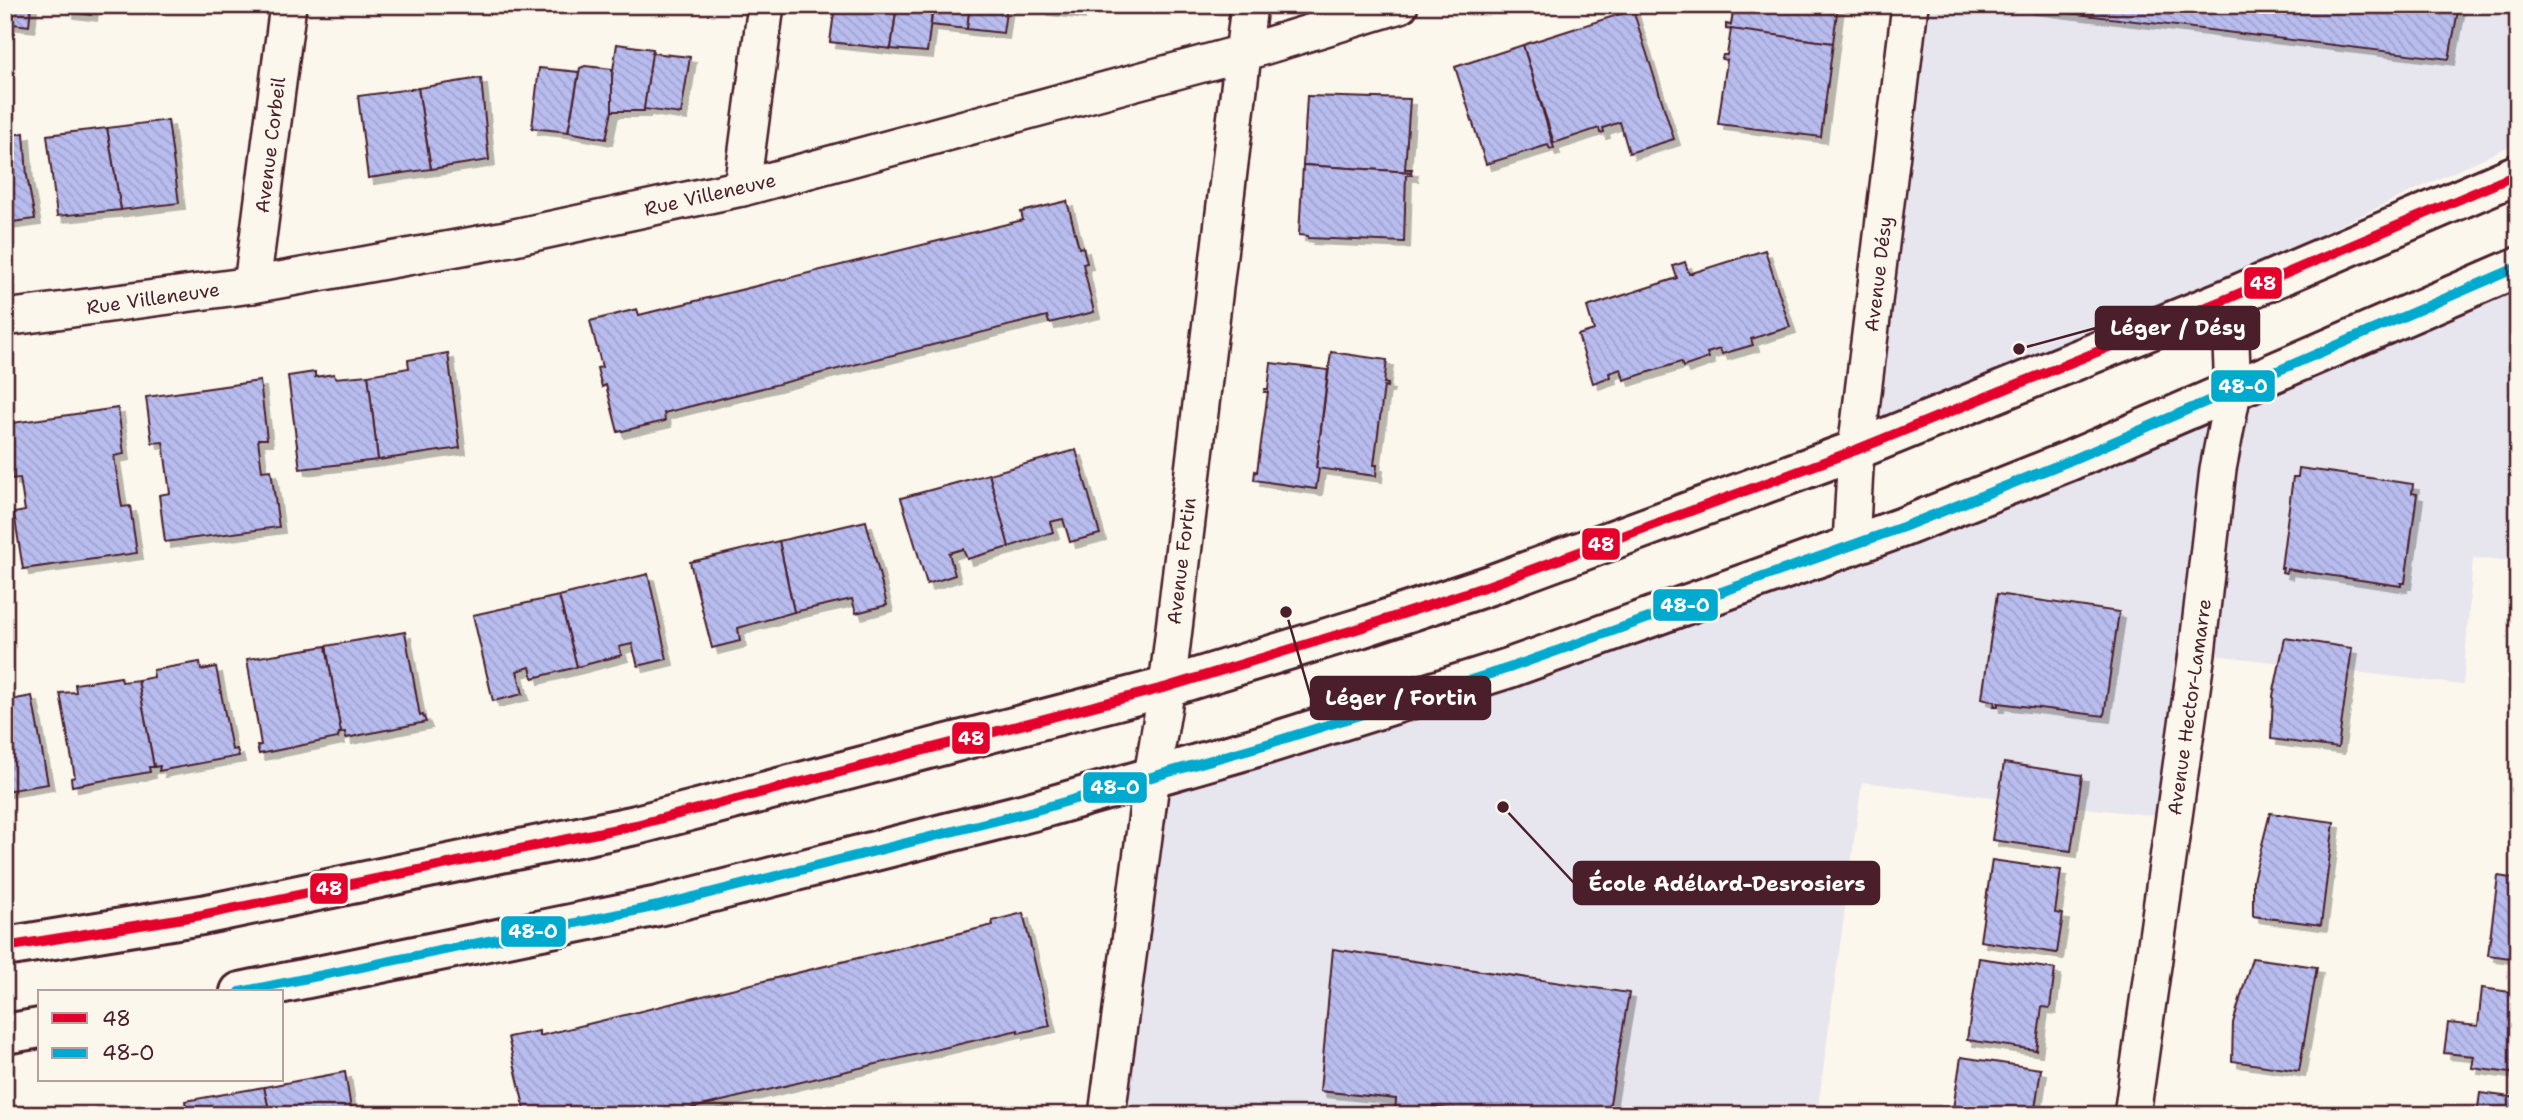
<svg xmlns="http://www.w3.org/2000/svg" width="2523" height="1120" viewBox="0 0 2523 1120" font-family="'Shantell Sans',sans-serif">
  <defs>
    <pattern id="building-back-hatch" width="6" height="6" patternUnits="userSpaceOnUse" patternTransform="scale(1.75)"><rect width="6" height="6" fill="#b8bcee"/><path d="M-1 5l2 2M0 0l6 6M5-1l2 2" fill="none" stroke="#a0a1cc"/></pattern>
    <filter id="shadow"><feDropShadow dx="6" dy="6" stdDeviation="0" flood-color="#0004"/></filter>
  </defs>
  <rect width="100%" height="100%" fill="#fbf7ec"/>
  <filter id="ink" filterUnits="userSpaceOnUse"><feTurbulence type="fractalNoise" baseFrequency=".0143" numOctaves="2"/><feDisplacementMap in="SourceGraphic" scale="14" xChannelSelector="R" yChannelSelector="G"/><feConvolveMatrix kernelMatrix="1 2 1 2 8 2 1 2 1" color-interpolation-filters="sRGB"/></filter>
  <g filter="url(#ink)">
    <g fill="#e7e5ed">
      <path d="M1913,5H2518V142L1856,450Z"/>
      <path d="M2518,269V561L2473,558L2463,685L2198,653L2174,818L1862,782L1817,1115H1107L1152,776L1903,527Z"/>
    </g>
    <g fill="url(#building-back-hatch)" stroke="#4a1f2b" stroke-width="2" filter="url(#shadow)">
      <path d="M5,5H31L29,26L5,23Z"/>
      <path d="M69,5H92L91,15L68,12Z"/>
      <path d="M835,5H897L891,49L830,42Z"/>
      <path d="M897,5H933L927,52L891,49Z"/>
      <path d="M933,5H970L967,29L931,25Z"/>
      <path d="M970,5H1007L1003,33L967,29Z"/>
      <path d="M1043,5H1080L1079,13L1042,9Z"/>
      <path d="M1734,5H1838L1833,43L1726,29V24L1731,25Z"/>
      <path d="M2028,5H2459L2449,59L2027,8Z"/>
      <path d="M1633,10L1674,139L1629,153L1620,122L1603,128L1604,132L1600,133L1599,128L1554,143L1523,45Z"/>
      <path d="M1731,29L1833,43L1821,137L1718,124L1727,60L1722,59L1723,55H1727Z"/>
      <path d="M617,44L653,49L644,111H612L610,90Z"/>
      <path d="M1523,45L1554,148L1550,149L1548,145L1486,164L1455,67Z"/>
      <path d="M652,53L690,57L681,114L644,109Z"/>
      <path d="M585,66L612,69V111L606,139L568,132L580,68Z"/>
      <path d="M539,68L579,72L568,132L532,128Z"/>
      <path d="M481,78L489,160L431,169L418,88Z"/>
      <path d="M418,88L431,169L368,178L358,96Z"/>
      <path d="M1307,96L1410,99L1405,169H1412L1411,172L1303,165Z"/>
      <path d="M168,120L179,203L121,210L107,128Z"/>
      <path d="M107,128L121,210L57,216L47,135Z"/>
      <path d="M24,133L27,176L35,219L5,223V136Z"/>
      <path d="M1303,165L1411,172L1412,175H1406L1404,242L1308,238V236L1299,235Z"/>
      <path d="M1067,201L1079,248L1083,247L1087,263L1083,264L1094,312L1049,323L1047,316L664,413L665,421L618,432L606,385L602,387L597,368L602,367L590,321L637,309L639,315L1023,220L1021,212Z"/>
      <path d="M1765,250L1790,327L1751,339L1753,345L1722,354L1720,349L1707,353L1709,358L1683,367L1681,362L1624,380L1621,369L1609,373L1610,377L1593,383L1578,335L1594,330L1587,307L1677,278L1673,266L1685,262L1689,274Z"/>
      <path d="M1331,352L1387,360L1384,383L1388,384L1387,387L1384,386L1374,465H1377L1376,476L1316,468Z"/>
      <path d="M448,353L460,448L378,460L368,375L409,368L408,360Z"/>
      <path d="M1271,363L1328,370L1316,468L1319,469L1316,489L1254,480L1255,471L1257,472L1268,392H1264L1265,389H1268Z"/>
      <path d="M315,372V377L334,374L335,378L368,375L378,460L300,469L288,376Z"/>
      <path d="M260,381L267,439H258L262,471L271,470L279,527L165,542L159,495L170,493L163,442L152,443L146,397Z"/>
      <path d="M118,408L124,454L114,456L122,507L130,506L137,553L23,569L14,513L25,511L20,478L12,479L5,424Z"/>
      <path d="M1076,450L1100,534L1070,542L1063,519L1050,522L1053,532L1009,547L989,474Z"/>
      <path d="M2299,468L2413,484L2412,493L2417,494L2405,583H2401V586L2287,569L2286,573L2282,572L2283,568H2281L2293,477H2298Z"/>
      <path d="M989,474L1009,547L967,559L963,549L949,553L955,575L927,584L901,498Z"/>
      <path d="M866,521L887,605L856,613L852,599L794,612L779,541Z"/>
      <path d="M779,541L794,612L738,628L740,641L712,648L690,562Z"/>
      <path d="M648,574L667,659L638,666L632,644L619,647L622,655L577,667L559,596Z"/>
      <path d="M1997,594L2119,612L2104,716L1998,703V706H1994L1995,702L1982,698Z"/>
      <path d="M559,596L577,667L533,678L530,667L517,671L523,694L493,701L473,615Z"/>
      <path d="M405,632L420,716L423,715L426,722L346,738L345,732L341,733L326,646Z"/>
      <path d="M2285,638L2352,648L2338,748L2271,739L2273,696Z"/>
      <path d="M326,646L341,733H339L338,738L259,754L257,746L261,745L247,659Z"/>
      <path d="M200,662L201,670L216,667L232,750L237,749L239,756L159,771L160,766L154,767L138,680L154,677L153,670Z"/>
      <path d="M121,677L122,682L138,680L154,767H149L150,772L72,786L71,778L75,777L60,693L76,692L75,684Z"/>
      <path d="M32,696L48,784L5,791V701Z"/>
      <path d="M2004,763L2082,775L2071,851L1992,840Z"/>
      <path d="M2518,802V851L2511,850Z"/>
      <path d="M2270,813L2334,822L2321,925L2253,916V880Z"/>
      <path d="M1992,860L2061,870L2055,913L2063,914L2057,953L1980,941Z"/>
      <path d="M2498,876L2518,879V959L2488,955Z"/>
      <path d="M1023,913L1050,1026L1018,1033V1030L664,1115H526L508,1037L539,1031V1036L993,925L992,921Z"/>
      <path d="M1333,949L1629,993L1608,1115H1497L1433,1107L1432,1115H1395L1396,1099L1320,1091Z"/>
      <path d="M1979,958L2055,969L2050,1008L2042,1007L2036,1050L1967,1040Z"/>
      <path d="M2252,958L2317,967L2299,1071L2232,1061L2233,1023Z"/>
      <path d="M2482,988L2518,993V1074L2472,1068L2474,1056L2444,1053L2448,1023L2478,1026Z"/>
      <path d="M1961,1057L2041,1069L2034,1115H1952Z"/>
      <path d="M345,1072L352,1115H270L264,1087Z"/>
      <path d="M264,1087L270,1115H187L185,1101Z"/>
      <path d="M2480,1093L2518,1098V1115H2477Z"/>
      <path d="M2230,1105L2294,1114V1115H2227Z"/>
      <path d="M156,1107L157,1115H111Z"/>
    </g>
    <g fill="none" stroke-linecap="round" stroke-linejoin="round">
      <g stroke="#4a1f2b" stroke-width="40">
        <g id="minor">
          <path d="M742,188L766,5"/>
          <path d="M252,285L288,5"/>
          <path d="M5,318L252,285L501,240L742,188L1243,53L1400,5"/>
          <path d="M1851,544L1856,450L1910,5"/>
          <path d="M1107,1115L1152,776L1167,687L1249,5"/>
          <path d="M2132,1115L2197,653L2218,469L2233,392L2229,298"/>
        </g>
      </g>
      <g stroke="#4a1f2b" stroke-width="44">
        <g id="secondary">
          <path d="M5,947L202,915L636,825L1167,687L1360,628L1490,585L1856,450L2229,298L2518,174"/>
          <path d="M240,992L658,906L1033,811L1267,744L1509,668L1903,527L2069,461L2518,267"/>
          <path d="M5,1034L40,1028"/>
        </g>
      </g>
      <use href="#minor" stroke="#fbf7ec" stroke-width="35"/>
      <use href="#secondary" stroke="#fbf7ec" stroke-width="38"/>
      <g stroke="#fbf7ec" stroke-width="16">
        <path id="bus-1" d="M5,947L202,915L636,825L1167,687L1360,628L1490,585L1856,450L2229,298L2518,174"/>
      </g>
      <g stroke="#fbf7ec" stroke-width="16">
        <path id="bus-2" d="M240,992L658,906L1033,811L1267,744L1509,668L1903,527L2069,461L2518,267"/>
      </g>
      <use href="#bus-1" stroke="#e4002b" stroke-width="10"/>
      <use href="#bus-2" stroke="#00a9ce" stroke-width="10"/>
    </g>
  </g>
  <g text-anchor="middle" stroke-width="5" stroke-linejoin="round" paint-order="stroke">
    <g font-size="19" fill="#4a1f2b" stroke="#fbf7ec">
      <text transform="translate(270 145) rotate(-83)" y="7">Avenue Corbeil</text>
      <text transform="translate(710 194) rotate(-13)" y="7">Rue Villeneuve</text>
      <text transform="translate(1878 274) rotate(-83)" y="7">Avenue Désy</text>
      <text transform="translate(153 298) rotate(-8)" y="7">Rue Villeneuve</text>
      <text transform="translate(1181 561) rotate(-83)" y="7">Avenue Fortin</text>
      <text transform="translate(2189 707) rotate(-82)" y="7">Avenue Hector-Lamarre</text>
    </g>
  </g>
  <path fill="none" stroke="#4a1f2b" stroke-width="2.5" d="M2019 349L2096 328M1286 612L1311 698M1503 807L1574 883"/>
  <g fill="#4a1f2b" stroke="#fbf7ec" stroke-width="2.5">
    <circle cx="2019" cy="349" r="7"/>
    <circle cx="1286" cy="612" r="7"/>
    <circle cx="1503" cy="807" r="7"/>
  </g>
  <g fill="#4a1f2b" stroke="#4a1f2b" stroke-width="2.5">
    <rect x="2096" y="307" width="163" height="42" rx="7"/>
    <rect x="1311" y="677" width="179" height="42" rx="7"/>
    <rect x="1574" y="862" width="305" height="42" rx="7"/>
  </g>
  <g font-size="21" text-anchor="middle" font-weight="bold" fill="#fff">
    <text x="2178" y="335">Léger / Désy</text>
    <text x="1401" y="705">Léger / Fortin</text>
    <text x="1727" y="891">École Adélard-Desrosiers</text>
  </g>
  <g stroke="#fbf7ec" stroke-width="2.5">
    <rect x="2243" y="266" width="40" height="34" rx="7" fill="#e4002b"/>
    <rect x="2210" y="369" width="66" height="34" rx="7" fill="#00a9ce"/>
    <rect x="1581" y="527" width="40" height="34" rx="7" fill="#e4002b"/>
    <rect x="1652" y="588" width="67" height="34" rx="7" fill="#00a9ce"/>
    <rect x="951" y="721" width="40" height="34" rx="7" fill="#e4002b"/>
    <rect x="1082" y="771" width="66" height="33" rx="7" fill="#00a9ce"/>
    <rect x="309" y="872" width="40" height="33" rx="7" fill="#e4002b"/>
    <rect x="500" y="915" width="67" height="33" rx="7" fill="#00a9ce"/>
  </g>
  <g font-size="19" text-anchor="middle" font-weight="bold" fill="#fff">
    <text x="2263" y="290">48</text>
    <text x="2243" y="393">48-O</text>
    <text x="1601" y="551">48</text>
    <text x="1685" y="612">48-O</text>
    <text x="971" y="745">48</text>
    <text x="1115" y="794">48-O</text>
    <text x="329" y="895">48</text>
    <text x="533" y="938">48-O</text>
  </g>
  <rect width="2523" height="1120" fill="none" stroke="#fbf7ec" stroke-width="28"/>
  <rect x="14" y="14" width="2495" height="1092" fill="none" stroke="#4a1f2b" stroke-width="2.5" filter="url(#ink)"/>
  <rect x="38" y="990" width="245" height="91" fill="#fbf7ec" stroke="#b4a19f" stroke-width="2"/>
  <rect x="52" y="1013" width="35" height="10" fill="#e4002b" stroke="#b4a19f" stroke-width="2"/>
  <text x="102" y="1026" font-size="21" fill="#4a1f2b">48</text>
  <rect x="52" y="1048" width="35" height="10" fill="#00a9ce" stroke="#b4a19f" stroke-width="2"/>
  <text x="102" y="1060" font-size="21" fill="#4a1f2b">48-O</text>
</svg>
